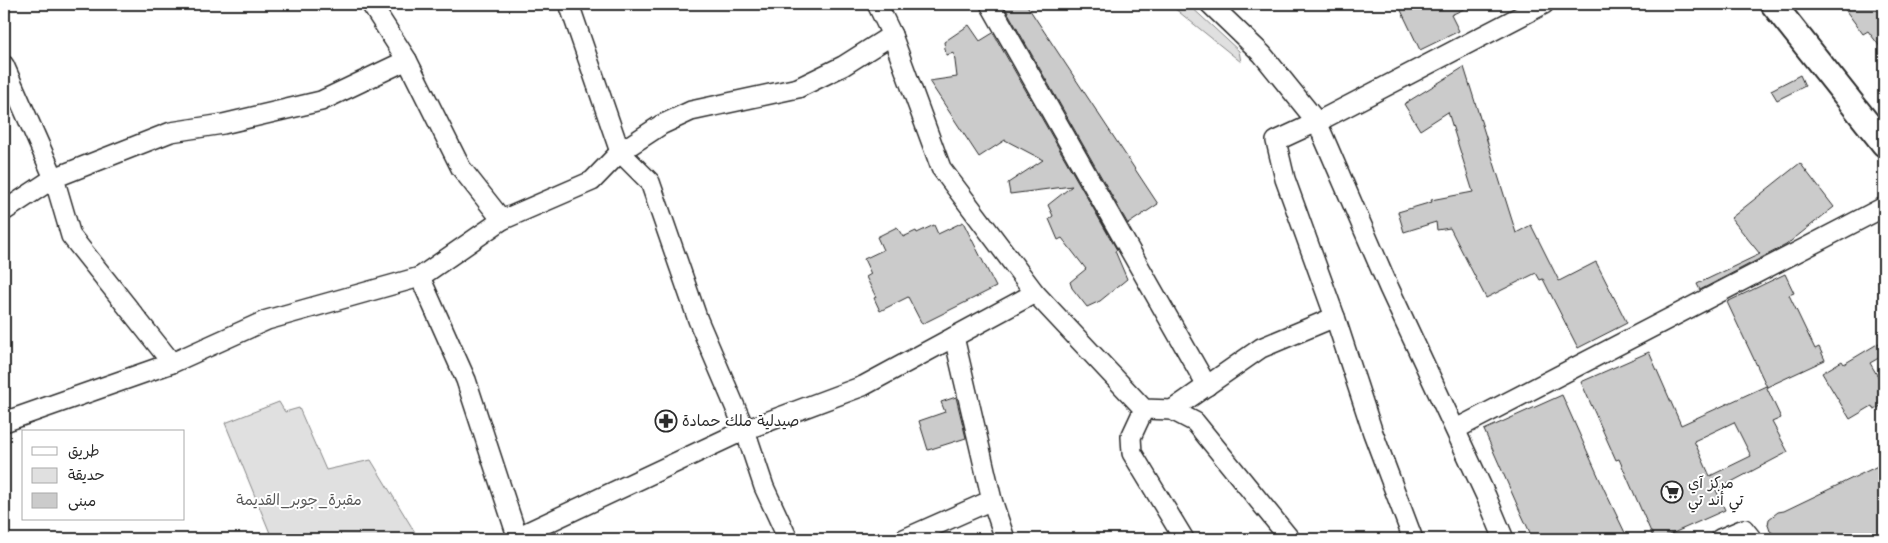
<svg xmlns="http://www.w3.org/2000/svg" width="1888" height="543" viewBox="0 0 1888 543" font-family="'Shantell Sans','Playpen Sans Arabic',sans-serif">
  <rect width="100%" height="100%" fill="#fff"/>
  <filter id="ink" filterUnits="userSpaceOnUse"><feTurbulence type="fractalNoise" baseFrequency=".02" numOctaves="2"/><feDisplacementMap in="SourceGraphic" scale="10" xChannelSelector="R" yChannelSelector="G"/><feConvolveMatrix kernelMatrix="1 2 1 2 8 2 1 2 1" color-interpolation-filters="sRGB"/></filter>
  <g filter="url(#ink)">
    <g fill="#e0e0e0" stroke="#868686">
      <path d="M1169,4H1188L1239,51L1241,62Z"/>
      <path d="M279,402L285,412L299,408L326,470L371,460L419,539H262L270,533L225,423Z"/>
    </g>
    <g fill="#cbcbcb" stroke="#2b2b2b" fill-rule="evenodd">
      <path d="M1003,4H1026L1158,204L1128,224Z"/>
      <path d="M1398,4H1475L1451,15L1459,31L1420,50Z"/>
      <path d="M1841,4H1884V52L1868,31L1863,34Z"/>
      <path d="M969,25L980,41L993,33L1117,250L1115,251L1127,279L1100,301L1087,307L1072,288L1070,282L1086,269L1062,238L1058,240L1049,219L1053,216L1048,205L1072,186L1010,194L1008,183L1043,160L1005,140L979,157L929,81L957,77L954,53L946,55L944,42Z"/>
      <path d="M1464,67L1516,233L1531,225L1559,281L1596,262L1627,323L1578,348L1543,279L1540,280L1536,273L1486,298L1450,228L1437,230L1436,222L1404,232L1398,212L1432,202L1431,200L1473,192L1448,112L1420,130L1404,104Z"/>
      <path d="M1800,75L1805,86L1777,100L1771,90Z"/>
      <path d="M1800,163L1834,207L1786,245L1700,290L1697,284L1760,254L1731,218Z"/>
      <path d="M963,222L996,287L922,324L908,297L880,311L874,298L876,297L866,277L871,274L864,259L883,250L877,237L897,227L903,237L916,231L917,233L934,225L938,234Z"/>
      <path d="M1785,274L1794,293L1789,295L1815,349L1819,347L1825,360L1767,387L1727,302Z"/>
      <path d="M1884,340V355L1870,363L1884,387V404L1874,410L1872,406L1850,419L1822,373L1842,361L1844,364Z"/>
      <path d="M1649,352L1681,425L1766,386L1781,418L1772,422L1788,452L1716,490L1725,510L1660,539H1654L1619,459L1616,460L1581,382ZM1734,422L1751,456L1710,476L1694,441Z"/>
      <path d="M1562,395L1604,489L1628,539H1533L1519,509L1484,430Z"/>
      <path d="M956,397L966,438L928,450L919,421L945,412L941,402Z"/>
      <path d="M1884,463V539H1781L1770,531L1768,525L1769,519L1778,512L1784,511Z"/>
    </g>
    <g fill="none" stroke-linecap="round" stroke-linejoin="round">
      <g stroke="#2b2b2b" stroke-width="22">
        <g id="minor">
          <path d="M371,4L407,60L461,168L502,220"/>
          <path d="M569,4L620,152L650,182L698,320L745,430L764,487L788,539"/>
          <path d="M877,4L892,35L941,168L1035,293L1144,409L1172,410L1195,422L1290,539"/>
          <path d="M990,4L1207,386"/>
          <path d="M1210,4L1262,54L1317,122L1389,288L1486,496L1504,539"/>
          <path d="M4,65L54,178L4,211"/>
          <path d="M420,277L502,220L592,181L620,152L661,125L691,111L798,88L843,66L892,35"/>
          <path d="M954,337L992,500L1005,539"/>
          <path d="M172,363L71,236L54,178L171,132L223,124L321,101L407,60"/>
          <path d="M1144,409L1131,437L1132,453L1184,539"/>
          <path d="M1172,410L1261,348L1335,317"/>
          <path d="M4,422L172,363L267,320L420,277L466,380L518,539"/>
          <path d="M1456,429L1884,207"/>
          <path d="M517,537L745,430L863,386L1035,293"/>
          <path d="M904,539L992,500"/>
          <path d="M1413,539L1373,433L1335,317L1285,179L1276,141L1317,122L1544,4"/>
          <path d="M1720,539L1744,529L1752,539"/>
        </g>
      </g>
      <g stroke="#2b2b2b" stroke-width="28">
        <path id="major" d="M1773,4L1884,144"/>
      </g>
      <use href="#minor" stroke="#fff" stroke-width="19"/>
      <use href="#major" stroke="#fff" stroke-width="24"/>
    </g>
  </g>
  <defs>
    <g id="pharmacy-ring" transform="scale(1.125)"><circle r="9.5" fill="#fff" stroke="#2b2b2b" stroke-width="1.5"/><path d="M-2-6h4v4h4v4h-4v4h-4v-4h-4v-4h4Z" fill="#2b2b2b"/></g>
    <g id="supermarket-ring" transform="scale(1.125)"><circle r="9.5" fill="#fff" stroke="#2b2b2b" stroke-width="1.5"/><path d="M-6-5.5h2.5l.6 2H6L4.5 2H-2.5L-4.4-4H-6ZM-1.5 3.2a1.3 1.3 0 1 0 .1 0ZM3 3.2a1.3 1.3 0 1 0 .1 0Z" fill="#2b2b2b"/></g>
  </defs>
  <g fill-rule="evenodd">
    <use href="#pharmacy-ring" x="666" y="421"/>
    <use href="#supermarket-ring" x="1672" y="492"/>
  </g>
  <g text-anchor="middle" stroke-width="4" stroke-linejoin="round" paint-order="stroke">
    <g font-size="15" fill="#2b2b2b" stroke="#fff" text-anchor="start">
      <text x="682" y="426">صيدلية ملك حمادة</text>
      <text x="1688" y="488">مركز آي<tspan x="1688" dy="17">تي أند تي</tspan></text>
    </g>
    <g font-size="15" fill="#585858" stroke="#fff">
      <text x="299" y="505">مقبرة_جوبر_القديمة</text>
    </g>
  </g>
  <rect width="1888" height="543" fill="none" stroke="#fff" stroke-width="20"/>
  <rect x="10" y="10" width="1868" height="523" fill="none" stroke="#2b2b2b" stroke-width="2" filter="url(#ink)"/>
  <rect x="22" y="430" width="162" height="90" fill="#ffffff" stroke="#aaaaaa"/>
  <rect x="32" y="447" width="25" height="8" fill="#ffffff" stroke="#aaaaaa"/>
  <text x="68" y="456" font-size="15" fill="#2b2b2b">طريق</text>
  <rect x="32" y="468" width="25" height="15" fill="#e0e0e0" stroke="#aaaaaa"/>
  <text x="68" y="480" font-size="15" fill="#2b2b2b">حديقة</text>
  <rect x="32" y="493" width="25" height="15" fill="#cbcbcb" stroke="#aaaaaa"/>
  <text x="68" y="506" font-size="15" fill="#2b2b2b">مبنى</text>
</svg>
